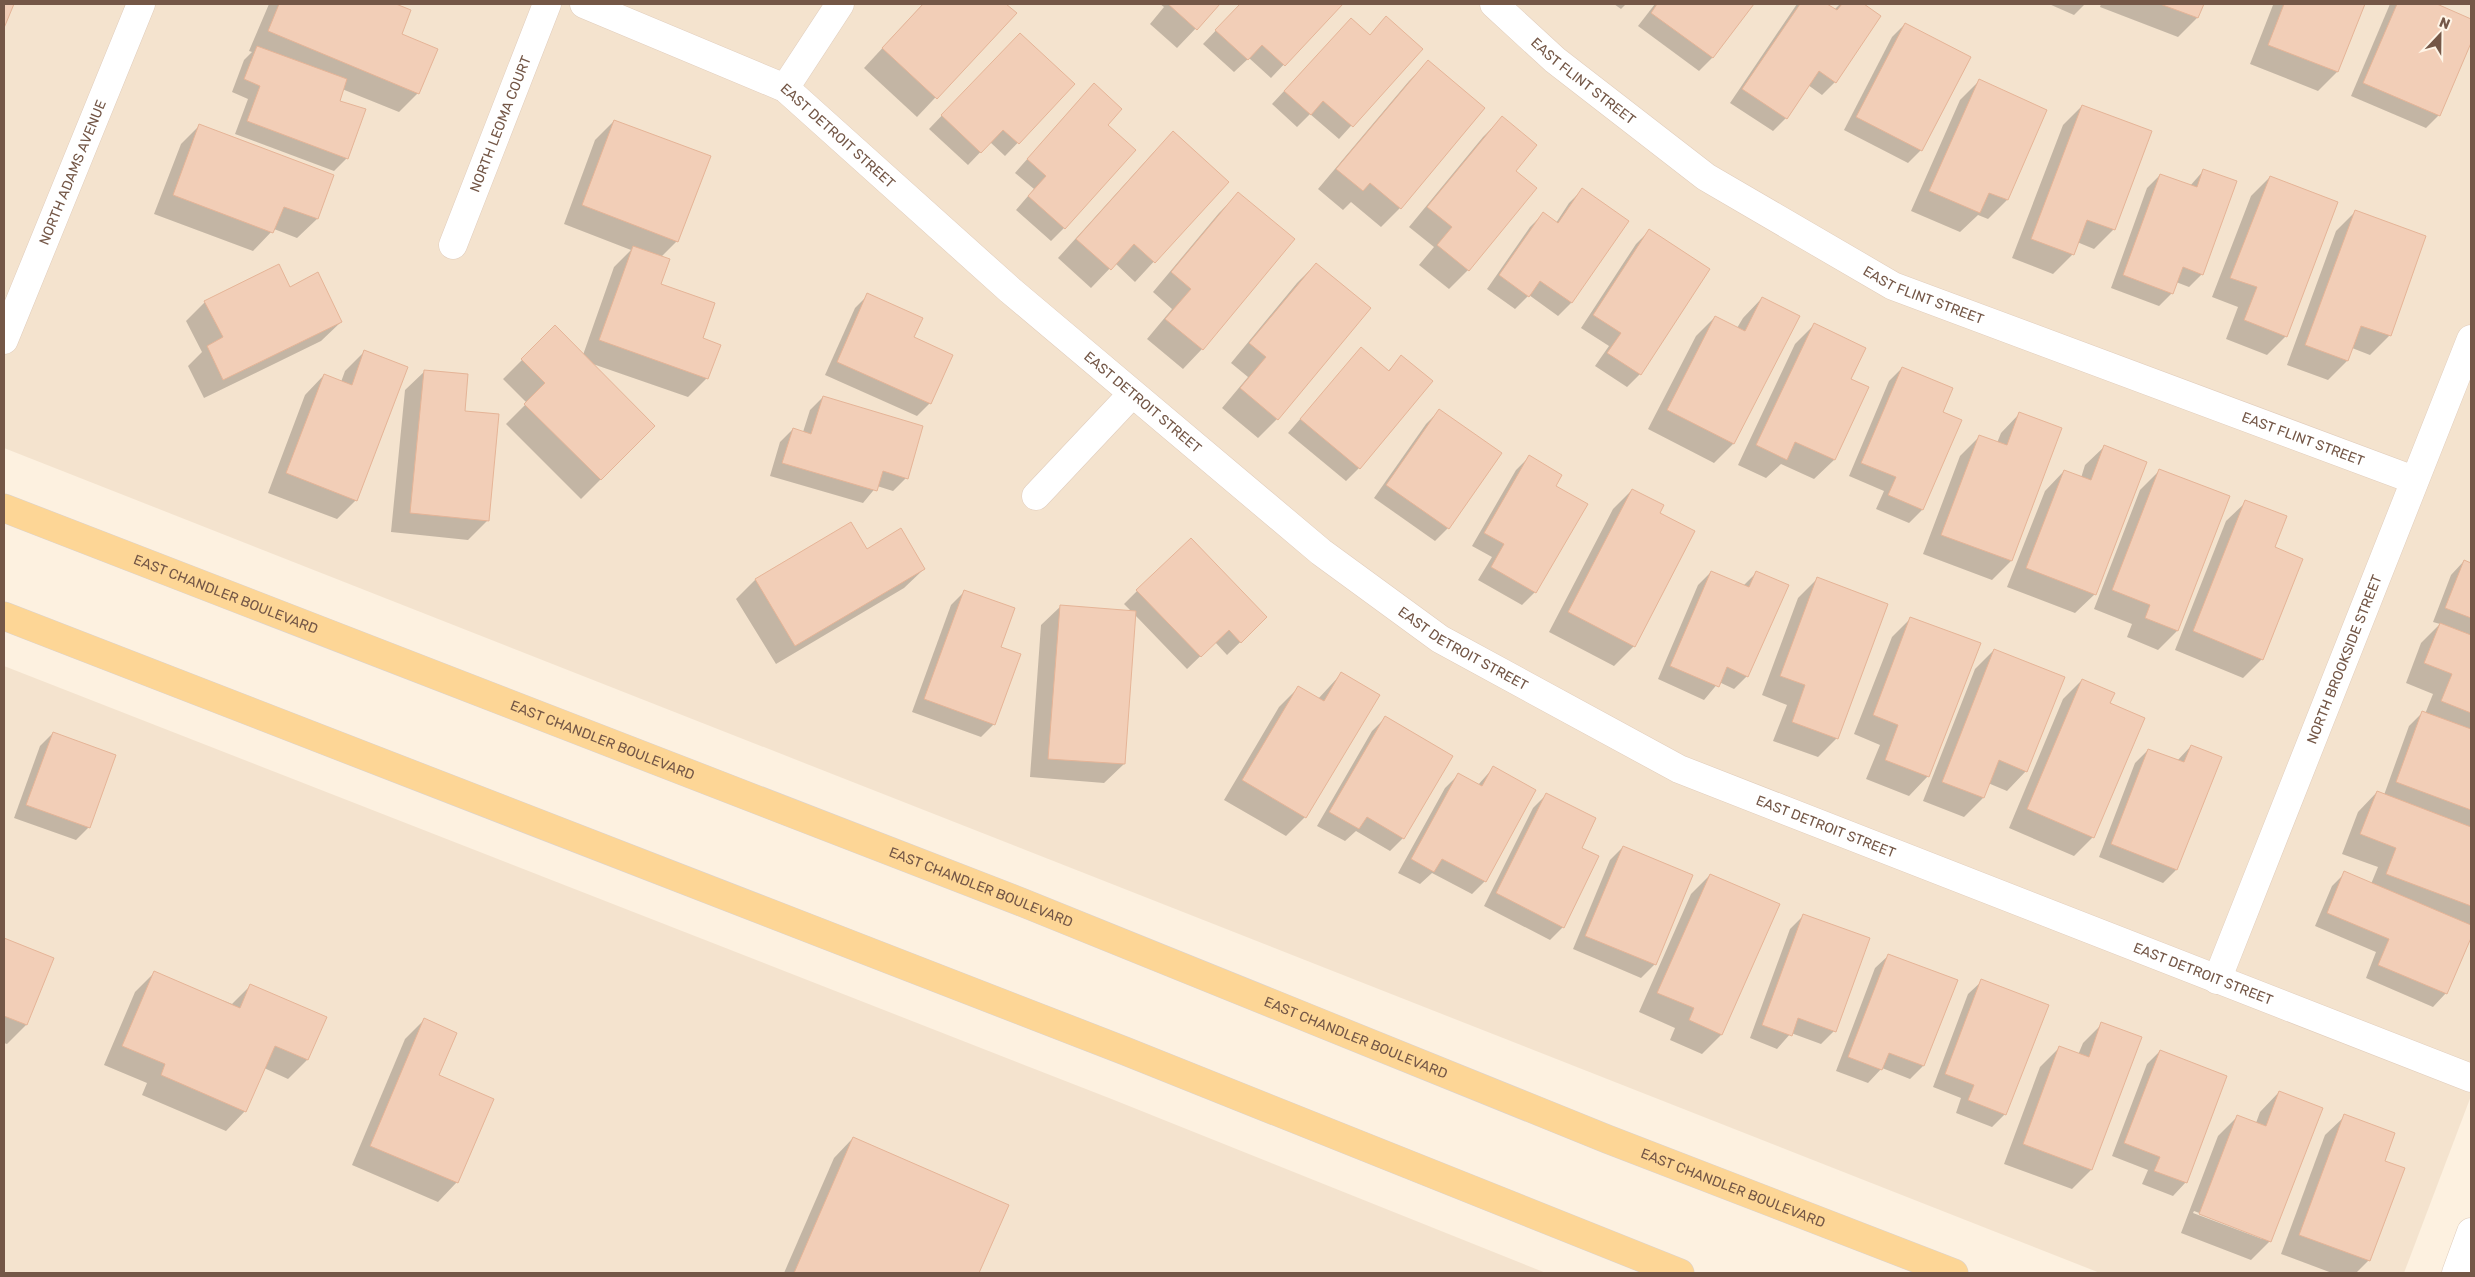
<svg xmlns="http://www.w3.org/2000/svg" width="2475" height="1277" viewBox="0 0 2475 1277" font-family="Rubik,sans-serif">
  <rect width="100%" height="100%" fill="#fdf1e0"/>
  <g fill="#f4e3ce">
    <path d="M4,4H2471V1096L2404,1273H2100L4,448Z"/>
    <path d="M4,666L1109,1098L1546,1273H4Z"/>
  </g>
  <g fill="#0003" fill-rule="evenodd">
    <path d="M269,4H393L410,11L400,35L418,93L399,112L342,89L338,101L347,158L334,171L235,134L248,99L232,92L244,60L252,52L249,51Z"/>
    <path d="M923,4H1005L1015,13L917,117L864,68Z"/>
    <path d="M1160,4H1219L1177,48L1150,24L1164,7Z"/>
    <path d="M1241,4H1341L1271,78L1249,58L1234,72L1203,44Z"/>
    <path d="M1614,4H1626L1621,9Z"/>
    <path d="M1655,4H1752L1712,58L1699,71L1638,26Z"/>
    <path d="M1797,4H1825L1834,10L1840,4H1862L1879,16L1835,82L1822,95L1808,85L1786,118L1773,131L1730,103Z"/>
    <path d="M2049,4H2085L2074,15Z"/>
    <path d="M2101,4H2203L2197,18L2178,37L2100,7Z"/>
    <path d="M2269,4H2363L2337,72L2318,91L2250,64L2273,5Z"/>
    <path d="M2390,4H2434L2471,20V39L2439,115L2426,128L2351,96Z"/>
    <path d="M1387,18L1421,49L1339,139L1310,114L1297,127L1272,104L1338,33L1369,36Z"/>
    <path d="M1905,24L1921,150L1908,163L1844,130L1892,37Z"/>
    <path d="M1007,47L1073,85L1005,156L990,142L968,165L929,129Z"/>
    <path d="M1428,62L1484,109L1400,208L1381,227L1351,202L1343,210L1318,189L1409,81Z"/>
    <path d="M1979,81L2007,200L1988,219L1978,215L1960,232L1911,211L1960,100Z"/>
    <path d="M1081,98L1106,125L1064,228L1051,241L1016,210L1034,189L1015,173Z"/>
    <path d="M2082,106L2114,229L2094,249L2077,242L2073,254L2053,274L2012,258L2063,125Z"/>
    <path d="M1502,118L1514,171L1535,188L1468,270L1449,289L1419,265L1434,247L1409,227L1483,137Z"/>
    <path d="M614,121L677,241L661,257L660,284L701,339L707,378L688,397L590,363L654,426L581,499L506,424L527,403L503,379L555,327L583,355L614,267L631,250L564,224L595,140Z"/>
    <path d="M200,125L333,176L317,219L297,238L274,229L253,251L154,214L181,144Z"/>
    <path d="M1154,152L1227,182L1135,282L1115,263L1091,288L1058,258Z"/>
    <path d="M2204,170L2202,274L2189,287L2176,282L2172,293L2159,306L2111,288L2147,188L2160,175L2190,186Z"/>
    <path d="M2270,177L2286,336L2267,355L2226,339L2238,307L2212,297L2251,196Z"/>
    <path d="M1582,190L1627,221L1571,303L1558,316L1529,295L1515,309L1487,289L1530,227L1543,214L1556,223L1569,203Z"/>
    <path d="M1238,194L1293,239L1202,349L1183,369L1147,339L1172,309L1153,292L1219,213Z"/>
    <path d="M2355,212L2390,335L2370,355L2352,348L2347,361L2328,380L2287,365L2336,231Z"/>
    <path d="M1649,231L1640,374L1627,387L1595,366L1609,346L1581,328L1636,244Z"/>
    <path d="M1316,264L1277,419L1258,438L1222,408L1248,377L1231,363L1297,283Z"/>
    <path d="M289,288L341,322L321,341L204,398L188,366L202,352L186,321L205,302Z"/>
    <path d="M868,295L912,338L930,403L917,416L825,375L855,308Z"/>
    <path d="M1762,298L1733,444L1714,463L1648,429L1696,336L1715,317L1737,328L1743,318Z"/>
    <path d="M1815,324L1850,379L1867,387L1834,460L1814,479L1781,464L1766,478L1738,465L1795,344Z"/>
    <path d="M1361,349L1388,371L1402,357L1359,468L1346,481L1288,433Z"/>
    <path d="M364,352L356,500L337,519L268,493L305,395L324,375L341,382L345,371Z"/>
    <path d="M1902,368L1941,413L1960,421L1922,510L1909,523L1876,509L1884,491L1849,476L1889,381Z"/>
    <path d="M425,371L464,412L498,415L487,521L468,540L391,532L405,390Z"/>
    <path d="M823,397L906,478L893,491L877,486L863,503L770,476L780,442L793,429L803,432L810,410Z"/>
    <path d="M1439,411L1448,528L1435,541L1374,498L1426,424Z"/>
    <path d="M2020,413L2011,561L1992,580L1923,554L1960,456L1980,436L1997,443L2001,433Z"/>
    <path d="M2105,446L2095,594L2075,613L2007,587L2045,491L2064,471L2081,478L2085,465Z"/>
    <path d="M1529,457L1554,486L1586,505L1535,592L1522,605L1478,580L1492,557L1472,546L1516,470Z"/>
    <path d="M2159,471L2229,497L2177,631L2158,650L2127,637L2132,624L2094,609L2140,490Z"/>
    <path d="M1632,490L1658,514L1694,532L1634,646L1614,666L1549,632L1613,509Z"/>
    <path d="M2246,502L2273,548L2262,659L2243,678L2175,650L2226,521Z"/>
    <path d="M850,524L866,550L924,569L904,588L776,664L736,599L755,580Z"/>
    <path d="M2464,561L2471,564V923L2469,926L2471,927V935L2446,993L2433,1007L2366,978L2376,952L2315,926L2332,886L2345,873L2371,884L2378,867L2342,854L2358,812L2377,792L2384,795L2409,726L2422,713L2425,714L2433,694L2406,683L2421,643L2440,624L2433,622L2451,575Z"/>
    <path d="M1711,572L1743,586L1756,573L1747,676L1734,689L1719,682L1704,700L1658,679L1698,585Z"/>
    <path d="M1817,579L1837,738L1818,757L1773,741L1787,705L1762,695L1798,598Z"/>
    <path d="M1137,591L1266,617L1227,655L1215,642L1187,669L1135,615L1124,764L1104,783L1030,777L1041,625L1061,606L1132,612L1124,604Z"/>
    <path d="M964,592L999,647L994,724L981,737L912,712L951,605Z"/>
    <path d="M1911,618L1928,776L1909,796L1866,779L1880,745L1854,734L1892,637Z"/>
    <path d="M1994,650L2026,771L2007,791L1988,783L1983,798L1964,817L1923,801L1975,669Z"/>
    <path d="M1341,674L1305,817L1286,836L1224,800L1279,707L1298,688L1318,699Z"/>
    <path d="M2082,680L2108,704L2093,837L2074,856L2009,828L2063,699Z"/>
    <path d="M1385,718L1403,838L1390,851L1356,831L1345,841L1317,826L1372,731Z"/>
    <path d="M53,733L89,827L76,840L14,818L40,746Z"/>
    <path d="M2191,746L2176,870L2163,883L2099,857L2135,763L2148,750L2177,761Z"/>
    <path d="M1493,768L1485,881L1472,894L1432,873L1420,884L1398,873L1445,788L1458,775L1478,785Z"/>
    <path d="M1546,795L1580,848L1563,927L1550,940L1484,906L1533,808Z"/>
    <path d="M1623,847L1692,876L1654,965L1641,978L1573,949L1610,860Z"/>
    <path d="M1710,875L1778,905L1721,1035L1702,1054L1670,1040L1675,1028L1639,1012L1691,894Z"/>
    <path d="M1803,916L1834,1031L1821,1044L1791,1033L1777,1049L1750,1038L1790,929Z"/>
    <path d="M4,940L52,958L26,1025L7,1044L4,1043Z"/>
    <path d="M1889,955L1923,1066L1910,1079L1882,1068L1868,1083L1836,1071L1875,968Z"/>
    <path d="M154,973L232,1004L251,985L325,1018L307,1060L288,1079L264,1068L245,1111L226,1131L142,1095L147,1083L104,1065L135,992Z"/>
    <path d="M1982,981L2005,1114L1992,1127L1956,1113L1961,1098L1933,1087L1968,994Z"/>
    <path d="M424,1020L437,1075L457,1182L438,1202L352,1165L405,1039Z"/>
    <path d="M2102,1024L2091,1170L2072,1189L2004,1164L2040,1067L2059,1048L2078,1055L2083,1043Z"/>
    <path d="M2160,1051L2186,1182L2173,1196L2142,1184L2148,1170L2112,1156L2147,1064Z"/>
    <path d="M2279,1092L2270,1241L2251,1260L2181,1233L2218,1136L2238,1116L2256,1123L2260,1112ZM2194,1211L2262,1237V1239L2193,1213Z"/>
    <path d="M2345,1116L2383,1161L2369,1260L2356,1273H2332L2281,1254L2325,1135Z"/>
    <path d="M853,1138L1007,1205L978,1273H784L834,1158Z"/>
  </g>
  <g fill="#f2ceb7" stroke="#e5b497">
    <path d="M4,4H14L4,28Z"/>
    <path d="M279,4H396L411,10L402,34L438,49L419,94L268,31Z"/>
    <path d="M923,4H1006L1017,13L937,99L882,48Z"/>
    <path d="M1168,4H1220L1197,30Z"/>
    <path d="M1240,4H1343L1285,66L1262,45L1248,60L1215,30Z"/>
    <path d="M1657,4H1754L1713,58L1651,13Z"/>
    <path d="M1800,4H1827L1837,10L1842,4H1864L1881,16L1836,83L1819,71L1787,119L1742,89Z"/>
    <path d="M2160,4H2204L2198,18Z"/>
    <path d="M2284,4H2365L2338,72L2268,45Z"/>
    <path d="M2397,4H2437L2471,19V43L2440,116L2363,83Z"/>
    <path d="M1386,16L1423,49L1353,127L1323,101L1311,115L1284,91L1351,18L1370,35Z"/>
    <path d="M1905,23L1971,57L1922,151L1856,117Z"/>
    <path d="M1020,33L1075,84L1019,144L1003,130L981,153L941,115Z"/>
    <path d="M257,46L347,79L340,101L366,109L348,159L247,121L260,86L244,79Z"/>
    <path d="M1428,60L1485,108L1401,209L1370,183L1363,191L1336,169Z"/>
    <path d="M1979,79L2047,110L2008,200L1989,193L1980,213L1929,191Z"/>
    <path d="M1094,83L1122,109L1108,125L1136,150L1065,229L1028,196L1046,176L1027,159Z"/>
    <path d="M2082,105L2152,131L2115,230L2087,220L2074,255L2031,239Z"/>
    <path d="M1502,116L1537,145L1516,171L1537,188L1469,271L1437,245L1452,227L1427,207Z"/>
    <path d="M614,120L711,156L678,242L582,205Z"/>
    <path d="M199,124L334,175L318,219L284,207L273,233L173,195Z"/>
    <path d="M1173,131L1229,182L1155,263L1134,244L1111,270L1076,239Z"/>
    <path d="M2203,169L2237,181L2203,275L2183,267L2173,294L2123,275L2160,174L2197,187Z"/>
    <path d="M2270,176L2338,202L2287,337L2244,320L2257,287L2230,278Z"/>
    <path d="M1582,188L1629,221L1572,303L1540,281L1529,297L1499,275L1543,212L1558,223Z"/>
    <path d="M1238,192L1295,239L1203,350L1165,319L1191,289L1171,272Z"/>
    <path d="M2355,210L2426,236L2391,336L2361,326L2348,361L2305,345Z"/>
    <path d="M1649,229L1710,269L1641,375L1607,353L1621,333L1593,315Z"/>
    <path d="M633,246L670,259L661,284L715,303L703,338L721,345L708,379L599,340Z"/>
    <path d="M1316,263L1371,308L1278,420L1240,388L1266,357L1249,343Z"/>
    <path d="M279,264L290,287L318,272L342,322L223,380L207,346L223,337L204,301Z"/>
    <path d="M867,293L923,318L914,337L953,355L931,404L837,362Z"/>
    <path d="M1762,297L1800,316L1734,444L1667,410L1715,316L1745,331Z"/>
    <path d="M1814,323L1866,348L1851,379L1869,387L1835,460L1795,442L1787,460L1756,445Z"/>
    <path d="M555,325L655,426L601,480L524,404L545,383L521,359Z"/>
    <path d="M1361,347L1389,371L1401,355L1433,381L1360,469L1300,419Z"/>
    <path d="M364,350L408,367L357,501L286,473L324,374L352,385Z"/>
    <path d="M1902,367L1953,388L1943,412L1962,420L1923,510L1888,495L1896,477L1861,463Z"/>
    <path d="M424,370L468,374L465,411L499,414L489,521L410,513Z"/>
    <path d="M823,396L923,426L908,479L883,471L877,491L782,463L793,428L811,434Z"/>
    <path d="M1439,409L1502,453L1449,529L1386,485Z"/>
    <path d="M2019,412L2062,428L2012,561L1941,535L1979,435L2007,445Z"/>
    <path d="M2104,445L2147,462L2096,595L2026,568L2064,470L2091,480Z"/>
    <path d="M1529,455L1562,475L1556,486L1588,504L1536,593L1491,567L1504,544L1484,533Z"/>
    <path d="M2159,469L2230,496L2178,631L2145,618L2150,605L2112,590Z"/>
    <path d="M1632,489L1664,505L1660,513L1695,531L1635,647L1568,612Z"/>
    <path d="M2245,500L2287,516L2275,547L2303,559L2263,660L2193,631Z"/>
    <path d="M851,522L867,549L901,528L925,569L795,646L755,579Z"/>
    <path d="M1191,538L1267,617L1241,643L1229,630L1201,657L1136,590Z"/>
    <path d="M2464,560L2471,563V618L2445,608Z"/>
    <path d="M1711,571L1749,587L1756,571L1789,585L1748,677L1727,667L1719,687L1670,666Z"/>
    <path d="M1817,577L1888,604L1838,739L1792,722L1805,685L1780,676Z"/>
    <path d="M964,590L1015,608L1001,647L1021,654L995,725L924,699Z"/>
    <path d="M1060,605L1136,611L1125,764L1048,759Z"/>
    <path d="M1910,617L1981,643L1929,777L1885,760L1898,725L1873,715Z"/>
    <path d="M2440,623L2471,635V713L2441,701L2452,674L2424,663Z"/>
    <path d="M1994,649L2065,677L2027,772L1999,760L1984,798L1942,782Z"/>
    <path d="M1341,672L1380,695L1306,818L1242,780L1298,686L1324,701Z"/>
    <path d="M2082,679L2115,693L2110,703L2145,718L2094,838L2027,809Z"/>
    <path d="M2422,711L2471,729V810L2396,782Z"/>
    <path d="M1385,716L1453,756L1404,839L1367,817L1359,829L1329,812Z"/>
    <path d="M53,732L116,755L90,828L26,805Z"/>
    <path d="M2191,745L2222,757L2177,870L2111,844L2148,749L2184,762Z"/>
    <path d="M1493,766L1536,790L1486,882L1442,859L1434,872L1411,859L1458,773L1482,786Z"/>
    <path d="M2377,791L2471,827V906L2386,874L2396,848L2360,834Z"/>
    <path d="M1546,793L1596,818L1582,848L1599,856L1564,928L1496,893Z"/>
    <path d="M1623,846L1693,875L1656,965L1585,936Z"/>
    <path d="M2344,871L2471,925V938L2447,994L2378,965L2389,939L2327,913Z"/>
    <path d="M1710,874L1780,904L1722,1035L1689,1020L1694,1008L1657,993Z"/>
    <path d="M1803,914L1870,938L1836,1032L1798,1018L1792,1036L1762,1025Z"/>
    <path d="M4,938L54,958L27,1025L4,1016Z"/>
    <path d="M1888,954L1958,980L1924,1066L1889,1053L1882,1070L1848,1057Z"/>
    <path d="M154,971L240,1008L250,984L327,1017L308,1060L275,1046L246,1112L161,1075L165,1064L122,1046Z"/>
    <path d="M1981,979L2049,1005L2006,1115L1968,1100L1974,1085L1945,1074Z"/>
    <path d="M424,1018L457,1033L439,1075L494,1099L458,1183L370,1146Z"/>
    <path d="M2101,1022L2142,1037L2092,1170L2023,1144L2059,1046L2089,1057Z"/>
    <path d="M2160,1050L2227,1076L2187,1183L2154,1171L2160,1157L2124,1143Z"/>
    <path d="M2279,1091L2323,1108L2271,1242L2199,1214L2237,1115L2266,1126Z"/>
    <path d="M2344,1114L2395,1133L2385,1161L2405,1168L2370,1261L2299,1235Z"/>
    <path d="M853,1137L1009,1205L979,1273H794Z"/>
  </g>
  <g fill="none" stroke-linecap="round" stroke-linejoin="round">
    <g stroke="#e1cdbc" stroke-width="29">
      <g id="minor">
        <path id="s1" d="M584,4L785,88L1010,290L1321,552L1440,639L1679,769L2471,1078"/>
        <path id="s2" d="M1494,4L1555,60L1706,177L1893,286L2414,480"/>
        <path d="M785,88L840,4"/>
        <path id="s3" d="M453,245L547,4"/>
        <path id="s4" d="M4,340L141,4"/>
        <path d="M1036,496L1132,394"/>
        <path id="s5" d="M2217,980L2471,339"/>
        <path d="M2456,1273L2471,1232"/>
      </g>
    </g>
    <g stroke="#dbd3cf" stroke-width="29">
      <g id="major">
        <path id="s6" d="M4,508L1021,902L1607,1139L1954,1273"/>
        <path d="M4,616L1125,1051L1680,1273"/>
      </g>
    </g>
    <use href="#minor" stroke="#fff" stroke-width="28"/>
    <use href="#major" stroke="#fdd696" stroke-width="28"/>
  </g>
  <g text-anchor="middle" stroke-width="4" stroke-linejoin="round" paint-order="stroke">
    <g font-size="14" fill="#745747" stroke="#fff5e7">
      <text dy="5" stroke="none"><textPath href="#s2" startOffset="118">EAST FLINT STREET</textPath></text>
      <text dy="5" stroke="none"><textPath href="#s3" startOffset="130">NORTH LEOMA COURT</textPath></text>
      <text dy="5" stroke="none"><textPath href="#s1" startOffset="289">EAST DETROIT STREET</textPath></text>
      <text dy="5" stroke="none"><textPath href="#s4" startOffset="181">NORTH ADAMS AVENUE</textPath></text>
      <text dy="5" stroke="none"><textPath href="#s2" startOffset="522">EAST FLINT STREET</textPath></text>
      <text dy="5" stroke="none"><textPath href="#s1" startOffset="694">EAST DETROIT STREET</textPath></text>
      <text dy="5" stroke="none"><textPath href="#s2" startOffset="928">EAST FLINT STREET</textPath></text>
      <text dy="5" stroke="none"><textPath href="#s6" startOffset="238">EAST CHANDLER BOULEVARD</textPath></text>
      <text dy="5" stroke="none"><textPath href="#s1" startOffset="1099">EAST DETROIT STREET</textPath></text>
      <text dy="5" stroke="none"><textPath href="#s5" startOffset="345">NORTH BROOKSIDE STREET</textPath></text>
      <text dy="5" stroke="none"><textPath href="#s6" startOffset="642">EAST CHANDLER BOULEVARD</textPath></text>
      <text dy="5" stroke="none"><textPath href="#s1" startOffset="1504">EAST DETROIT STREET</textPath></text>
      <text dy="5" stroke="none"><textPath href="#s6" startOffset="1048">EAST CHANDLER BOULEVARD</textPath></text>
      <text dy="5" stroke="none"><textPath href="#s1" startOffset="1909">EAST DETROIT STREET</textPath></text>
      <text dy="5" stroke="none"><textPath href="#s6" startOffset="1452">EAST CHANDLER BOULEVARD</textPath></text>
      <text dy="5" stroke="none"><textPath href="#s6" startOffset="1858">EAST CHANDLER BOULEVARD</textPath></text>
    </g>
  </g>
  <rect width="2475" height="1277" fill="none" stroke="#745747" stroke-width="10"/>
  <g transform="translate(2440 35) rotate(22)" stroke="#fff5e7" stroke-width="4" paint-order="stroke">
  <path d="M0-4L9 19L0 12L-9 19Z" fill="#745747"/>
  <text y="-8" font-size="14" font-weight="bold" text-anchor="middle" fill="#745747">N</text>
  </g>
</svg>
